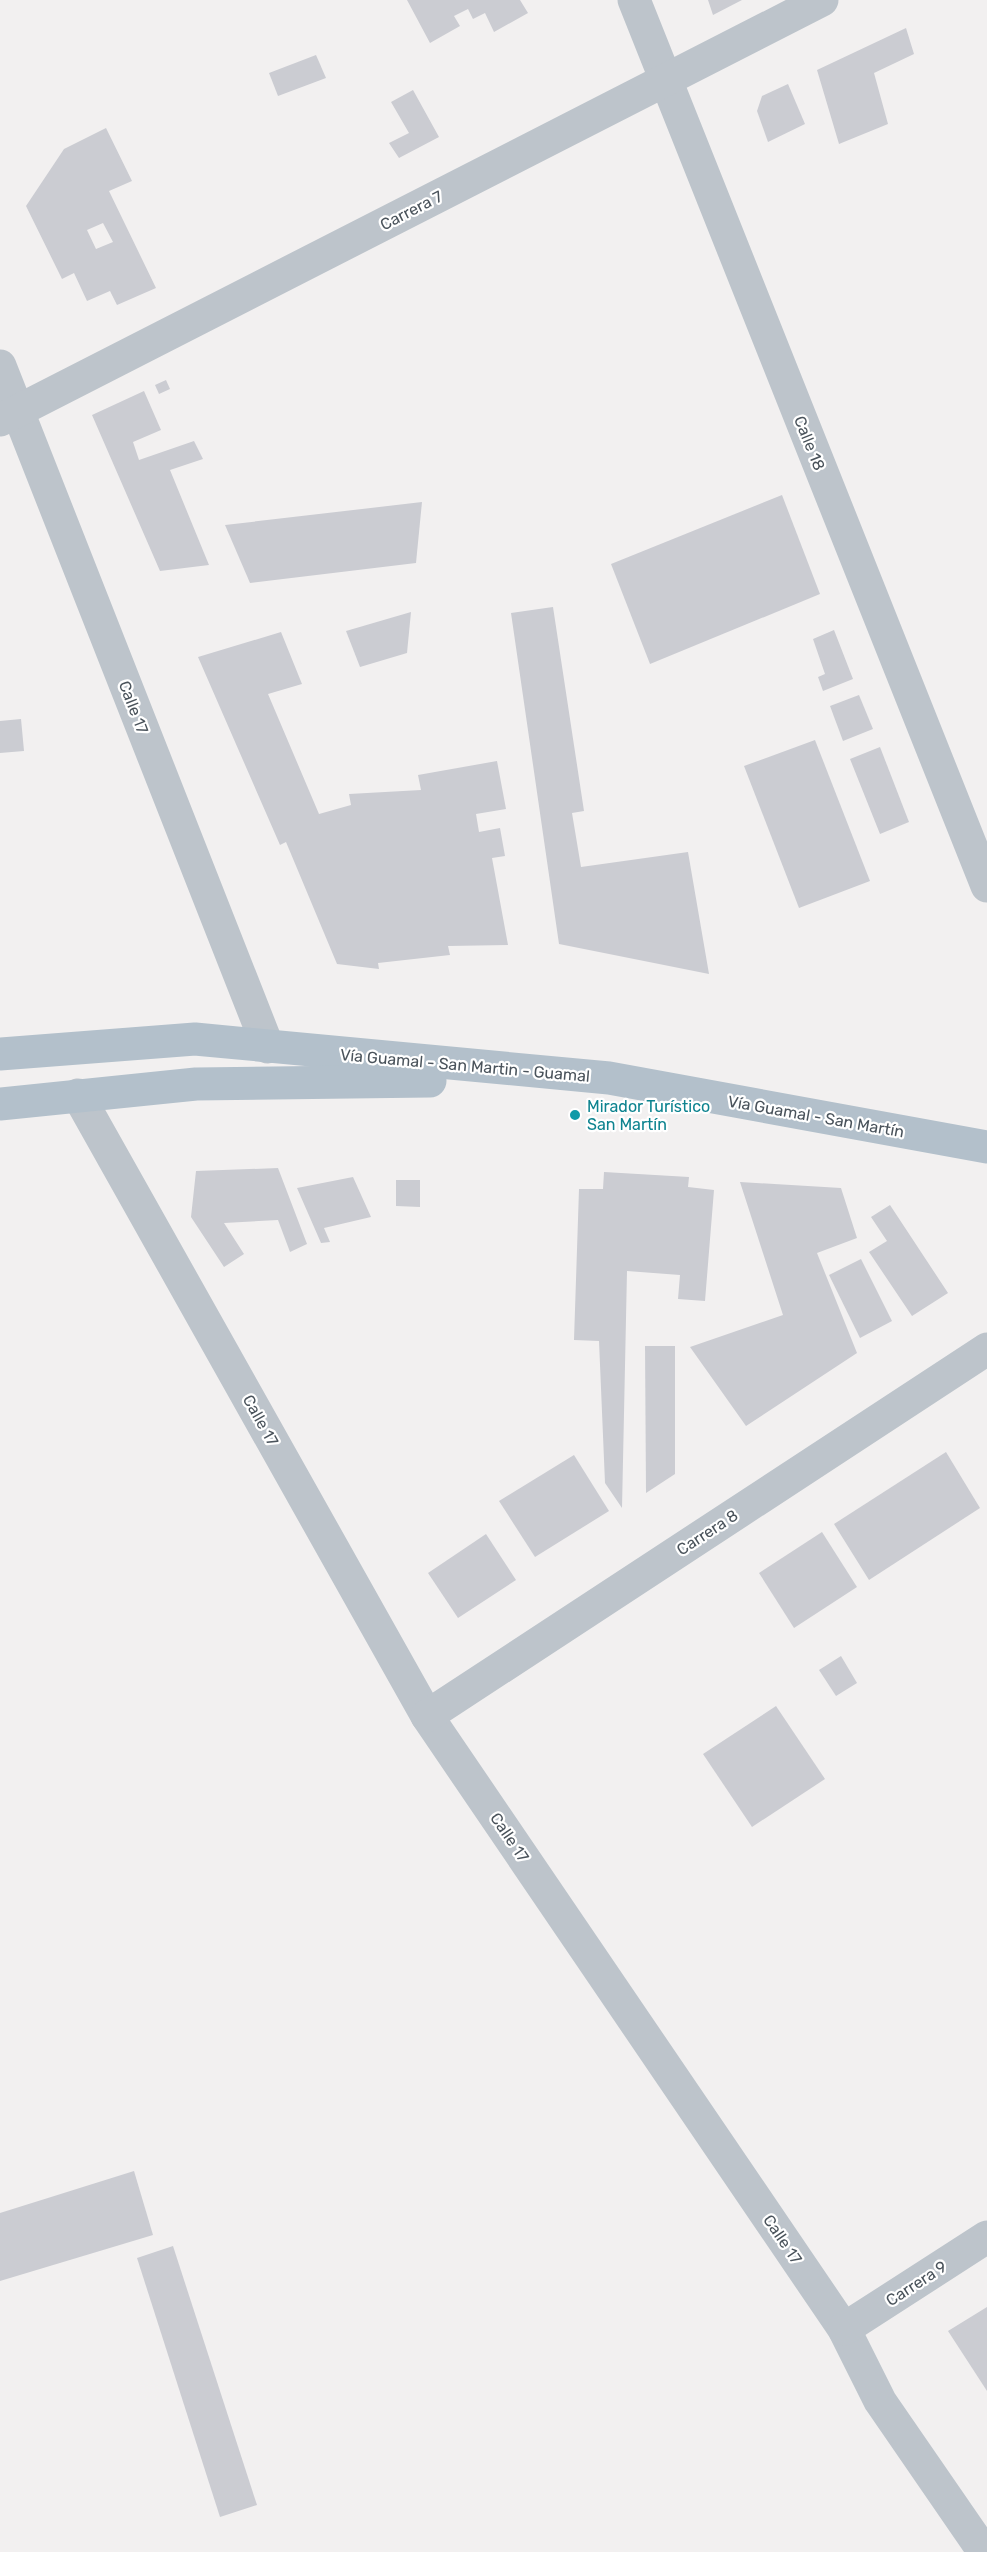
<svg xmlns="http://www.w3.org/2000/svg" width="987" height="2552" viewBox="0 0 987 2552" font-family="Rubik,sans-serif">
  <rect width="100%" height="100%" fill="#f2f0f0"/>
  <g fill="#cbccd2" fill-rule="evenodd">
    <path d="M407,0H520L528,13L494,32L485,13L473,19L468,9L454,16L460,26L430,43Z"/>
    <path d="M708,0H742L713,15Z"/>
    <path d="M906,28L914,54L874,73L888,124L839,144L817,70Z"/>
    <path d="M316,55L326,78L278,96L269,73Z"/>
    <path d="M788,84L805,124L768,142L757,111L762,96Z"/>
    <path d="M413,90L439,137L399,158L389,143L409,133L391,102Z"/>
    <path d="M106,128L132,181L109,191L156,288L117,305L110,291L87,301L74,273L62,279L26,206L64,149ZM103,223L113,242L96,249L87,230Z"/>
    <path d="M166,380L170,389L159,394L155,385Z"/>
    <path d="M144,391L161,430L133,442L139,460L194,441L203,459L170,470L209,565L160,571L92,415Z"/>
    <path d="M782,495L820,594L650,664L611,564Z"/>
    <path d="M422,502L416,563L250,583L225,525Z"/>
    <path d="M553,607L584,811L572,813L581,867L688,852L709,974L559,944L511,613Z"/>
    <path d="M411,612L407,653L360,667L346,631Z"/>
    <path d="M834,630L853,679L823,691L818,677L825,674L813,639Z"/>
    <path d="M281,632L302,684L268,694L319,814L351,805L349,794L421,790L418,775L497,761L506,809L476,814L479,832L500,828L505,856L492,858L508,945L448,946L450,955L378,963L379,969L337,964L286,842L280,845L198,657Z"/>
    <path d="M859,695L873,729L843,741L830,706Z"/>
    <path d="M21,719L24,751L0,753V721Z"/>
    <path d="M815,740L870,881L799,908L744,766Z"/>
    <path d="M880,747L909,822L880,834L850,759Z"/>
    <path d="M278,1168L307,1244L290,1252L278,1220L224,1223L244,1254L224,1267L191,1217L196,1171Z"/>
    <path d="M604,1172L689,1177L688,1187L714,1190L705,1301L678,1299L680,1275L627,1271L622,1508L605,1483L599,1341L574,1340L579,1189H603Z"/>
    <path d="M353,1177L371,1217L324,1228L330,1242L321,1243L297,1188Z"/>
    <path d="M396,1180H420V1207L396,1206Z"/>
    <path d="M740,1182L841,1188L857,1238L817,1253L857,1353L746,1426L690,1347L783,1315Z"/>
    <path d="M890,1205L948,1293L912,1316L869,1252L887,1241L871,1217Z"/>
    <path d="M861,1259L892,1321L860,1338L829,1275Z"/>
    <path d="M645,1346H675V1474L646,1493Z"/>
    <path d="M946,1452L980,1508L869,1580L834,1524Z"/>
    <path d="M574,1455L609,1511L535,1557L499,1501Z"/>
    <path d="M822,1532L857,1587L794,1628L759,1573Z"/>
    <path d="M486,1534L516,1580L458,1618L428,1573Z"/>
    <path d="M841,1656L857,1683L836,1696L819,1670Z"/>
    <path d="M776,1706L825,1779L752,1827L703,1754Z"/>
    <path d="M134,2171L153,2235L0,2281V2213Z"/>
    <path d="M173,2246L257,2505L220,2517L137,2258Z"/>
    <path d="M987,2307V2391L948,2331Z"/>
  </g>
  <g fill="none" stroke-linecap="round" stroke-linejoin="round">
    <g stroke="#bdc4cb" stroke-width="33">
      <path d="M634,0L987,886"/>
      <path d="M0,366L268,1047"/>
      <path d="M0,420L822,0"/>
      <path d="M78,1095L427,1716L844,2329L880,2401L984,2552"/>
      <path d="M427,1716L987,1349"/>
      <path d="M844,2329L987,2237"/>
    </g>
    <g stroke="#b3c0cb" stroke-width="33">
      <path d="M0,1054L195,1039L609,1078L987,1147"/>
      <path d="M0,1104L196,1084L430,1081"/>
    </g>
  </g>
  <circle fill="#0f9aa8" stroke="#fff" stroke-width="2" cx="575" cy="1115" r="6"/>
  <g text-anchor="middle" stroke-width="4.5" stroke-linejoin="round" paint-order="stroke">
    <g font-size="16" fill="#4a535b" stroke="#fff">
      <text transform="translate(411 210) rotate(-27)" y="6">Carrera 7</text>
      <text transform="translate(810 443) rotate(68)" y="6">Calle 18</text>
      <text transform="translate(134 707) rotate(69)" y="6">Calle 17</text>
      <text transform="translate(465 1065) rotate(5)" y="6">Vía Guamal - San Martin - Guamal</text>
      <text transform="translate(816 1116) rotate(10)" y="6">Vía Guamal - San Martín</text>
      <text transform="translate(261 1420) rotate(61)" y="6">Calle 17</text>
      <text transform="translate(707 1532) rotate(-33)" y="6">Carrera 8</text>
      <text transform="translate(510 1837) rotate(56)" y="6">Calle 17</text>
      <text transform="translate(783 2239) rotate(56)" y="6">Calle 17</text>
      <text transform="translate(916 2283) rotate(-33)" y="6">Carrera 9</text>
    </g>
    <g font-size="16" fill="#0d838f" stroke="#fff" text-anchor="start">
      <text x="587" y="1112">Mirador Turístico<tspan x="587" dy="18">San Martín</tspan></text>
    </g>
  </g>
</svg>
